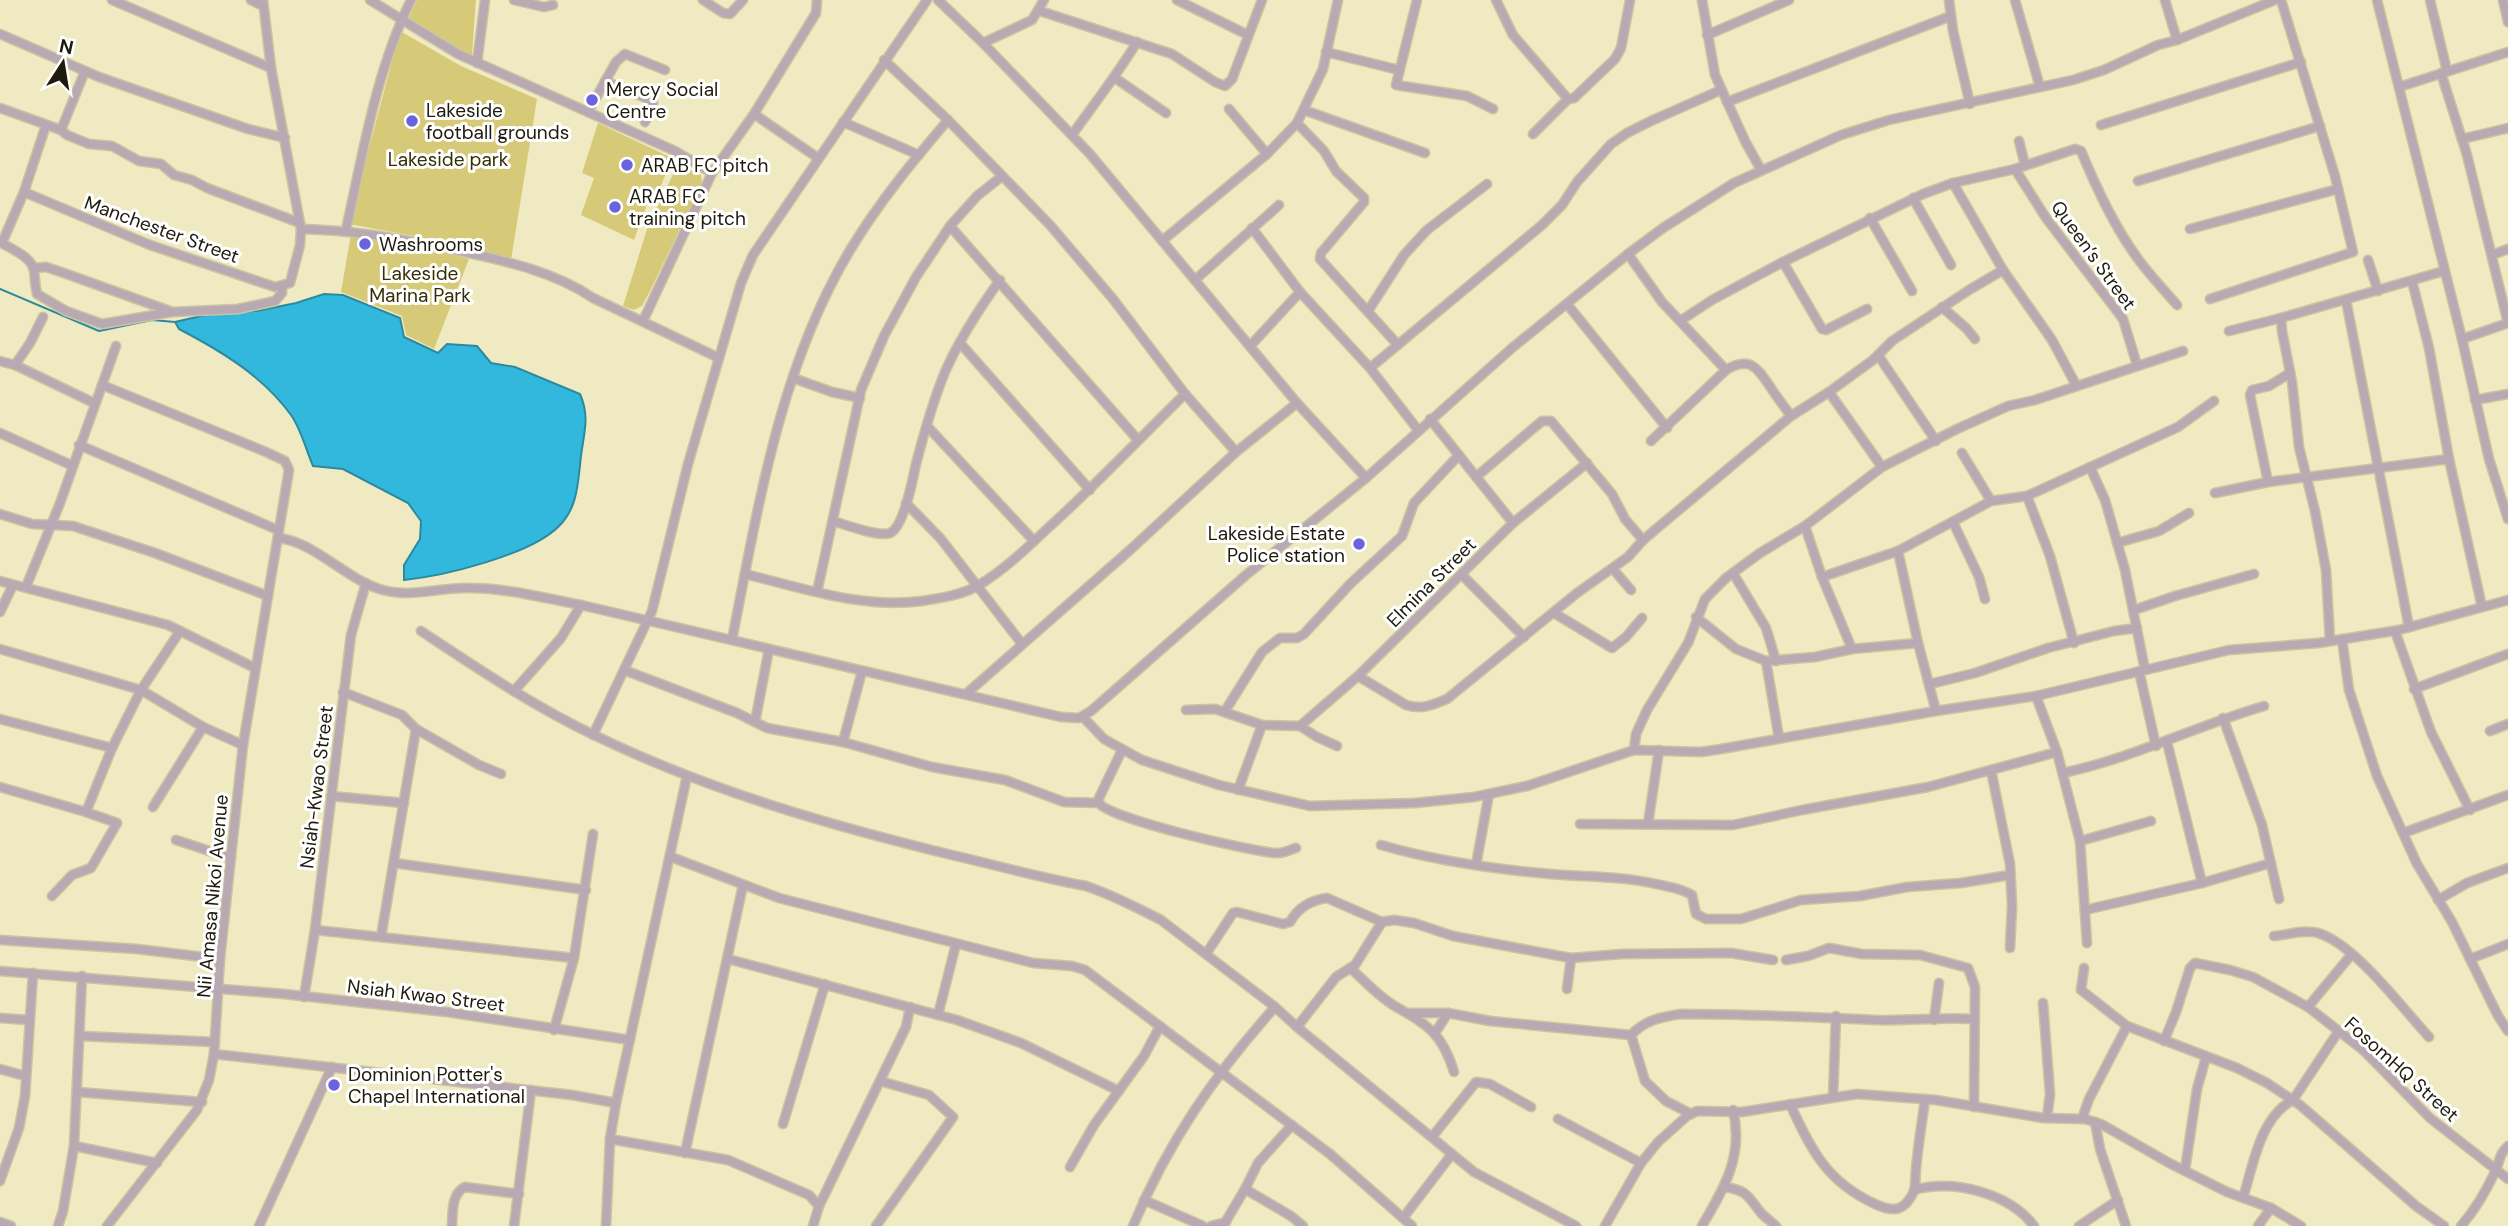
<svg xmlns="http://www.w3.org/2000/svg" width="2508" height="1226" viewBox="0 0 2508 1226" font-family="'DM Sans',sans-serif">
  <rect width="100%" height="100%" fill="#f0eac2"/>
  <g fill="#d6ca79">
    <path d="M417,0H476L472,53L477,63L436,43L409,18Z"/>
    <path d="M400,31L461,66L537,99L511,260L435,240L349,224Z"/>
    <path d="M598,123L672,158L655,201L649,199L634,240L581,215L594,178L582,173Z"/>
    <path d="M678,164L701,175L702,183L650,291L642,306L634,310L623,306L648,226Z"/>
    <path d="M351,234L415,245L469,259L434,349L406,335L402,316L341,292Z"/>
  </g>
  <path fill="#32b8dd" stroke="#2c899e" stroke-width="2" d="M324,294L343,295L400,318L404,337L438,353L447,344L477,346L491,363L515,367L580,394C590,417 584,432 581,456C578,481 578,508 559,526C531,555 443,576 404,580V565L420,539L421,521L408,503L343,469L313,466C306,450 301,429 291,415C263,376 221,351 179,329L175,322L214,313L257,311L296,303Z"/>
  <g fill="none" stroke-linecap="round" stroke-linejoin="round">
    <path stroke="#2c899e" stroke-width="2" d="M0,289L99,331L152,320L175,322"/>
    <g stroke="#cac5a1" stroke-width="11">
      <g id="minor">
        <path d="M112,0L271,68"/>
        <path d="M251,0L263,6"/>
        <path d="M370,0L458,54L675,151L712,173"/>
        <path d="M514,0L544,7L553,5"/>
        <path d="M703,0L723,13L730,14L743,0"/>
        <path d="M938,0L983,43L1090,154L1297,403L1366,478"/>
        <path d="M1177,0L1248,35"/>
        <path d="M1417,0L1396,85L1467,96L1493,109"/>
        <path d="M1496,0L1513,35L1568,99"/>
        <path d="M1702,0L1715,75L1745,141L1761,170"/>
        <path d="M1949,0L1953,31L1970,104"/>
        <path d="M2015,0L2040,87"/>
        <path d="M2165,0L2177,40"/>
        <path d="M2377,0L2462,339L2489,459L2508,519"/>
        <path d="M2430,0L2447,71"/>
        <path d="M2503,0L2508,22"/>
        <path d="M1040,11L1172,54L1215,82L1225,86L1232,79L1262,0"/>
        <path d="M0,34L99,77L248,129L285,138"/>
        <path d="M1707,35L1789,0"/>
        <path d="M983,43L1032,20L1044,0"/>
        <path d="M1326,52L1399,70"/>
        <path d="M884,60L948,120L1050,225L1113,299L1185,394L1236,452"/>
        <path d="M477,63L485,0"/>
        <path d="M2441,73L2467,155L2508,323L2462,339"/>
        <path d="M1115,78L1166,113"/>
        <path d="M605,81L653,101V105L645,122"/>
        <path d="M2399,87L2508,52"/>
        <path d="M1727,102L1951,16"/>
        <path d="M0,108L61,130L67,135L89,144L112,146L139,161L161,164L174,175L192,180L207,188L300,223"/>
        <path d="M1229,109L1267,154"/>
        <path d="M1304,110L1425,153"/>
        <path d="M588,112L616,62L625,54L665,70"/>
        <path d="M754,114L818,158"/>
        <path d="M843,122L919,155"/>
        <path d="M1297,123L1324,151L1336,171L1364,198V202L1321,253L1320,259L1398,345"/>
        <path d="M46,125L24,192L2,243C13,250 31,257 34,270C35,278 35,286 37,294L66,311L102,324L172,312L238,309L275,301L282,293V286"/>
        <path d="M2101,125L2301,62"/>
        <path d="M61,130L85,71"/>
        <path d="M1533,134L1568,99L1574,98L1615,59L1621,48L1630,0"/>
        <path d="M1072,135C1094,104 1117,75 1137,42"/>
        <path d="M2462,139L2508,128"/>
        <path d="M2019,141L2025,165"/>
        <path d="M2015,169L2046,218L2123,319L2137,365"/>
        <path d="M2138,181L2320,126"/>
        <path d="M1953,183L2003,270L2052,340L2076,385"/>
        <path d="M24,192L150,245L275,287L290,283L300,245L301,229L271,68L263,0"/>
        <path d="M1913,198L1951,265"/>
        <path d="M1870,218L1912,291"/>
        <path d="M950,226L1138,440"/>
        <path d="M1252,228L1300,292L1370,368L1418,430"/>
        <path d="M301,229C351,230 397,238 446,248C496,259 550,269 593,298L719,358"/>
        <path d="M2190,229L2338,189"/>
        <path d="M346,230C363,153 376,71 411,0"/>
        <path d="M1162,241L1267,154L1297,123L1323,69L1338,0"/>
        <path d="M1628,254L1662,302L1726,370"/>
        <path d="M2492,255L2508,249"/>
        <path d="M2368,260L2378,291"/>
        <path d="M1783,262L1822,329L1826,330L1867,309"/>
        <path d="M33,268L46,267L61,272L170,311"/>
        <path d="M1195,280L1279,205"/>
        <path d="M2412,281L2429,348L2449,459L2482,607"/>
        <path d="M2210,299L2353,252L2335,176L2281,0"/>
        <path d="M2346,300L2409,627"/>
        <path d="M1567,304L1667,428"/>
        <path d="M1942,307L1966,328L1975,339"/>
        <path d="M1368,311L1404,255L1427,230L1487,184"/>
        <path d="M2281,318L2282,331L2292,382L2299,447L2315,511L2326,570L2330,641"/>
        <path d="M643,321L712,173L754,114L816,13L817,0"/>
        <path d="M1680,321L1712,300L1783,262L1923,194L1953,183L2015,169L2075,149L2081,151C2097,189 2114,226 2138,259C2150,275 2164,290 2177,305"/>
        <path d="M2229,331L2281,318L2444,271"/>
        <path d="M960,343L1090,490"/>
        <path d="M1251,345L1300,292"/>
        <path d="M1878,355L1936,441"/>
        <path d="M0,361L15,365L94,403"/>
        <path d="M15,365L30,343L43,317"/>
        <path d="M1370,368L1542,225L1562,205L1577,182L1611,144L1627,133L1653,120L1721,90"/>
        <path d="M793,378L832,392L860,398"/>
        <path d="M102,385L266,452L285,461L289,470L243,745L220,959L214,1054L209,1080L197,1110L107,1226"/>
        <path d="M1829,392L1882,467"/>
        <path d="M2475,400L2508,394"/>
        <path d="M1430,419L1513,523"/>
        <path d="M927,426L1034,541"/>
        <path d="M0,433L73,466"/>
        <path d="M1651,441L1726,370C1751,355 1758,369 1771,388C1777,398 1785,407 1791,416"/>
        <path d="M79,445L278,530"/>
        <path d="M1962,453L1991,501"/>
        <path d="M2090,467L2105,500L2125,570L2145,670"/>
        <path d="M1476,477L1542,421H1551L1612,494L1625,519L1643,540"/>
        <path d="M2268,482L2250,395L2252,390L2269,386L2290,373"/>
        <path d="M2215,493L2268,482L2449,459"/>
        <path d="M2027,496L2050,556L2074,643"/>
        <path d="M906,503L941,539L1022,644"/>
        <path d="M0,514L32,524L73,526L155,553L268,596"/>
        <path d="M833,521C846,525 878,537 890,533C904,527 913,478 916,464C924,433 933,401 945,372C959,340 979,309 1000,280"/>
        <path d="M1953,522L1979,577L1985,599"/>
        <path d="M1805,526L1822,577L1852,649"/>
        <path d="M278,538C314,541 346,580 383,590C411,598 441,587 469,588C507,588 544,598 581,605L1061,717L1079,718L1091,711L1246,575L1366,478L1512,348L1628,254L1663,228L1734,183L1841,135L1889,120L2073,80L2104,70L2158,45L2177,40L2275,0"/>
        <path d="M2117,543L2159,531L2189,513"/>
        <path d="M1898,551L1918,643"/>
        <path d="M1613,569L1631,590"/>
        <path d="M1733,573L1766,628L1776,661"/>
        <path d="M745,574C802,588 863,609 922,601C940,598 963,595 979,585C1004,570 1027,548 1048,528C1096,485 1139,439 1185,394"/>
        <path d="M1462,575L1524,637"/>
        <path d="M1822,577L1898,551L1991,501L2027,496L2178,427L2214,401"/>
        <path d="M0,581L168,625L255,668"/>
        <path d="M26,587L60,503L116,346"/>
        <path d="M817,592L861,390L884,336L916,277L950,226L977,196L1001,177"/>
        <path d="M2134,610L2175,596L2254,574"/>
        <path d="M0,612L13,585"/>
        <path d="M1554,613L1612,648L1626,637L1642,618"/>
        <path d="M1696,617L1736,649L1766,661"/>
        <path d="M421,631C477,668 533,706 594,735C709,791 832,826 956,856C999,866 1042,878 1086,886C1112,895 1136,907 1161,920L1275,1007L1297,1027L1474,1172L1576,1226"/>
        <path d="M2395,631L2431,732L2470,810"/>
        <path d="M2342,639L2349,690L2377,776L2417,864L2452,922L2498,1016L2508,1031"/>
        <path d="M732,640C758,508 780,364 852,247C880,201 913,161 948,120"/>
        <path d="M0,649L141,690L203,727L243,745"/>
        <path d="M624,670L737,713L767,728L843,742L932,767L1005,780L1064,802L1099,803C1109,819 1250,851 1275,853C1282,854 1289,850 1296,848"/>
        <path d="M2139,671L2156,746"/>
        <path d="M1358,676L1406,705C1422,710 1432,705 1447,699L1577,593L1628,557L1643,540L1791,416L1829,392L1873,360L1892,341L1969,290L2003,270"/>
        <path d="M1930,684L1975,673L2048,648L2114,631L2137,628"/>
        <path d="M2414,689L2508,654"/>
        <path d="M514,691L561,638L581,605"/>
        <path d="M343,692L402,715L416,729L479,765L501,774"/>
        <path d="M966,694L1130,550L1236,452L1297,403"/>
        <path d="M2036,696L2057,752L2080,841L2087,943"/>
        <path d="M1186,710L1215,709L1262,725L1300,726L1317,737L1337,746"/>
        <path d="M1225,711L1262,652L1280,638H1297L1304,634L1350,584L1402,536L1414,503L1459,455"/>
        <path d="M1083,717L1104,739L1142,760L1219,785L1310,806L1415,803L1474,797L1527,786L1634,750L1701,752L1721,749L1936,711L2036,696L2229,650L2319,643L2399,630L2508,600"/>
        <path d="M2223,718L2262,825L2279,899"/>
        <path d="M0,719L112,748"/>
        <path d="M755,722L769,649"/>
        <path d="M1300,726L1358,676L1513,523L1587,463"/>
        <path d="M2490,731L2508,724"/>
        <path d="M593,735L652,611L688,464L741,283L753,255L927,0"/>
        <path d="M1779,738L1766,661L1815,657L1852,649L1918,643L1936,711"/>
        <path d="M843,742L862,671"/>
        <path d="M2167,742L2202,883"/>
        <path d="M1634,750L1636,734L1647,710L1688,643L1705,599L1726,578L1760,553L1805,526L1882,467L1957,429L2008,406L2035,400L2183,351"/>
        <path d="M1991,770L2010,864L2012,906L2010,948"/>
        <path d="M2063,773C2133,758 2196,726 2264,706"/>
        <path d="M0,787L86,812L117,823L91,868L72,875L52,896"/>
        <path d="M1238,790L1262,725"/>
        <path d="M331,796L404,803"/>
        <path d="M1099,803V798L1122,750"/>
        <path d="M153,807L203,727"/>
        <path d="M86,812L112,748L141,690L180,631"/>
        <path d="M1580,824L1733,825L1802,810L1928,787L2057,752"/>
        <path d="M1648,824L1659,750"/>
        <path d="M2403,833L2508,795"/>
        <path d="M176,840L231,858"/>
        <path d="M2080,841L2151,821"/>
        <path d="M1381,845C1436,861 1493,869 1550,874C1586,877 1621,876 1656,884C1669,887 1681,888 1692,895L1696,914L1706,919H1741L1801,900L1860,896L1907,887L1961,883L2010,875"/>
        <path d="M671,857L779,898L1033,963L1072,966L1085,970L1330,1154L1412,1226"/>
        <path d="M394,863L586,890"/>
        <path d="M1476,865L1489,794"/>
        <path d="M2438,900L2467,883L2508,868"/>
        <path d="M2085,910L2202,883L2271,863"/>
        <path d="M315,930L574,958"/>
        <path d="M2274,936C2287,935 2305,929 2318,933C2355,944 2402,1008 2429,1037"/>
        <path d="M381,937L416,729"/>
        <path d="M0,940L137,949L220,959"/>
        <path d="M1206,954L1233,913L1237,912L1283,924L1290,922C1298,908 1311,900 1327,898L1382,922L1394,920L1414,923L1453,936L1571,958L1622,954L1731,953L1773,960"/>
        <path d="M728,959L957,1020L1021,1043L1119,1091"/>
        <path d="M2470,959L2508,944"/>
        <path d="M1786,960L1808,956L1829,948L1862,954L1920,955L1968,968L1975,987L1974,1107"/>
        <path d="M1350,968C1364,980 1377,995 1393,1005C1426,1024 1442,1032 1454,1072"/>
        <path d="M2084,968L2081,990L2127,1026L2237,1068L2267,1083L2300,1105L2416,1206L2444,1226"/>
        <path d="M0,971L284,994L447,1012L630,1040"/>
        <path d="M1567,989L1571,958"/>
        <path d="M304,997L315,930L351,635L366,583"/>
        <path d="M2043,1003L2050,1094L2047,1118"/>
        <path d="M2308,1007L2351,955"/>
        <path d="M1410,1013H1448L1490,1021L1631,1035"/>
        <path d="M938,1015L956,944"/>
        <path d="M0,1018L29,1020"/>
        <path d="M1934,1020L1939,983"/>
        <path d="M1297,1027L1336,977L1355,965L1382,922"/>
        <path d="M554,1030L574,958L593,834"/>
        <path d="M1435,1033L1448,1013"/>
        <path d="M1631,1035C1645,1020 1661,1017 1681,1014C1746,1014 1811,1017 1876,1020C1909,1021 1941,1017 1974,1019"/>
        <path d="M1631,1035L1645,1081L1666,1101L1691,1114"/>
        <path d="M80,1036L215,1042"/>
        <path d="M2164,1041L2176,1012L2190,968L2195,963L2230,970L2253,977L2308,1007L2363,1050L2430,1118L2508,1179"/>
        <path d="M214,1054L572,1095L616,1103"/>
        <path d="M0,1069L25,1076"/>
        <path d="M77,1092L202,1102"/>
        <path d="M1833,1097L1836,1016"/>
        <path d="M1790,1104C1811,1150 1827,1182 1875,1204C1894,1213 1905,1211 1914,1191C1916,1185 1915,1176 1916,1169C1918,1146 1922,1123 1925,1099"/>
        <path d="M1558,1119L1641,1163"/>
        <path d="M2082,1119L2089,1099L2127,1026"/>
        <path d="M2095,1122L2100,1149L2126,1226"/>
        <path d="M783,1124L825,984"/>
        <path d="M1432,1137L1476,1082L1490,1084L1531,1107"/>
        <path d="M610,1139L728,1160L809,1195L819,1206"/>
        <path d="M74,1146L157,1163"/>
        <path d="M685,1153L743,885"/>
        <path d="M1070,1167L1094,1125L1144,1056L1160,1026"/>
        <path d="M2185,1170L2197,1089L2206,1057"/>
        <path d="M0,1181L19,1128L25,1096L33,973"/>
        <path d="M1725,1187C1750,1191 1747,1197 1762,1214C1766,1218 1772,1222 1776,1226"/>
        <path d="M1245,1189L1291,1216L1303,1226"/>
        <path d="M1914,1190C1954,1179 2009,1193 2034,1226"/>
        <path d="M2243,1198C2253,1166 2260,1117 2293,1100L2338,1032"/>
        <path d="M1144,1200L1203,1226"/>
        <path d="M1403,1218L1452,1154"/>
        <path d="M0,1222L11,1226"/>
        <path d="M58,1226L63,1211L74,1146L82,976"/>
        <path d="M259,1226L332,1067"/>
        <path d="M452,1226C453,1212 451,1194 465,1187L519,1194"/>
        <path d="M514,1226L531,1090"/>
        <path d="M606,1226L610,1139L616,1103L687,776"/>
        <path d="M813,1226L819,1206L906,1027L910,1007"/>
        <path d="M876,1226L953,1117L929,1095L880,1081"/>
        <path d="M1133,1226C1168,1142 1215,1074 1275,1007"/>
        <path d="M1211,1226L1226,1222"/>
        <path d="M1223,1226L1245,1189L1258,1163L1292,1125"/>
        <path d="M1605,1226L1641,1163L1658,1142L1687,1116L1697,1111L1742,1112L1857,1094L1936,1100L2043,1118L2085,1119L2101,1124L2171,1164L2227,1192L2271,1208L2301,1226"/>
        <path d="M1702,1226C1724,1188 1744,1156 1733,1110"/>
        <path d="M2079,1226L2118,1200"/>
        <path d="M2258,1226L2271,1208"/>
        <path d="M2461,1226C2475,1210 2486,1191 2495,1172C2500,1161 2499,1154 2508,1146"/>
      </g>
    </g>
    <use href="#minor" stroke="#b9a9b3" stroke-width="8"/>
  </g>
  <g fill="#6964dd" stroke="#fff" stroke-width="2.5">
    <circle cx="592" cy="100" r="7"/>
    <circle cx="412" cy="121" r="7"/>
    <circle cx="627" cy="165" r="7"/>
    <circle cx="615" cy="207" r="7"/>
    <circle cx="365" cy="244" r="7"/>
    <circle cx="1359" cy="544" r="7"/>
    <circle cx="334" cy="1085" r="7"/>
  </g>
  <g text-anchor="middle" stroke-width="6" stroke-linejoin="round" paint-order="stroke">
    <g font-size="19" fill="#1d1b0c" stroke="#fff" text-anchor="start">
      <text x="606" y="96">Mercy Social<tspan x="606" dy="22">Centre</tspan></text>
      <text x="426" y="117">Lakeside<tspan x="426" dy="22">football grounds</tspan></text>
      <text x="641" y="172">ARAB FC pitch</text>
      <text x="629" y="203">ARAB FC<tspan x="629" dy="22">training pitch</tspan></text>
      <text x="379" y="251">Washrooms</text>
      <text x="1345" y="540" text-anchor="end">Lakeside Estate<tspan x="1345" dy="22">Police station</tspan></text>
      <text x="348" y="1081">Dominion Potter's<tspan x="348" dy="22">Chapel International</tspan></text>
    </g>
    <g font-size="19" fill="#352f02" stroke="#fff">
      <text x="448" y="166">Lakeside park</text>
      <text x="420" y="280">Lakeside<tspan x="420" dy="22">Marina Park</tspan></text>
    </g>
    <g font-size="19" fill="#1d1b0c" stroke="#fff">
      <text transform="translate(162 229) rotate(20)" y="7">Manchester Street</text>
      <text transform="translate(2094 255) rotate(54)" y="7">Queen’s Street</text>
      <text transform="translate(1431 582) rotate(-45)" y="7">Elmina Street</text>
      <text transform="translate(316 787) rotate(-83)" y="7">Nsiah-Kwao Street</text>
      <text transform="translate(212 896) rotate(-85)" y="7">Nii Amasa Nikoi Avenue</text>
      <text transform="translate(426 995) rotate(7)" y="7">Nsiah Kwao Street</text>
      <text transform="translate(2402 1069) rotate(42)" y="7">FosomHQ Street</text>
    </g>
  </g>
  <g transform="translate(63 63) rotate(12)" stroke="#ffffff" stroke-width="5" paint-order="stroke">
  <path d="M0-5L12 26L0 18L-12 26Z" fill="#1d1b0c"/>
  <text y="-10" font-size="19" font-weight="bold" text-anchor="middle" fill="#1d1b0c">N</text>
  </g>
</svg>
